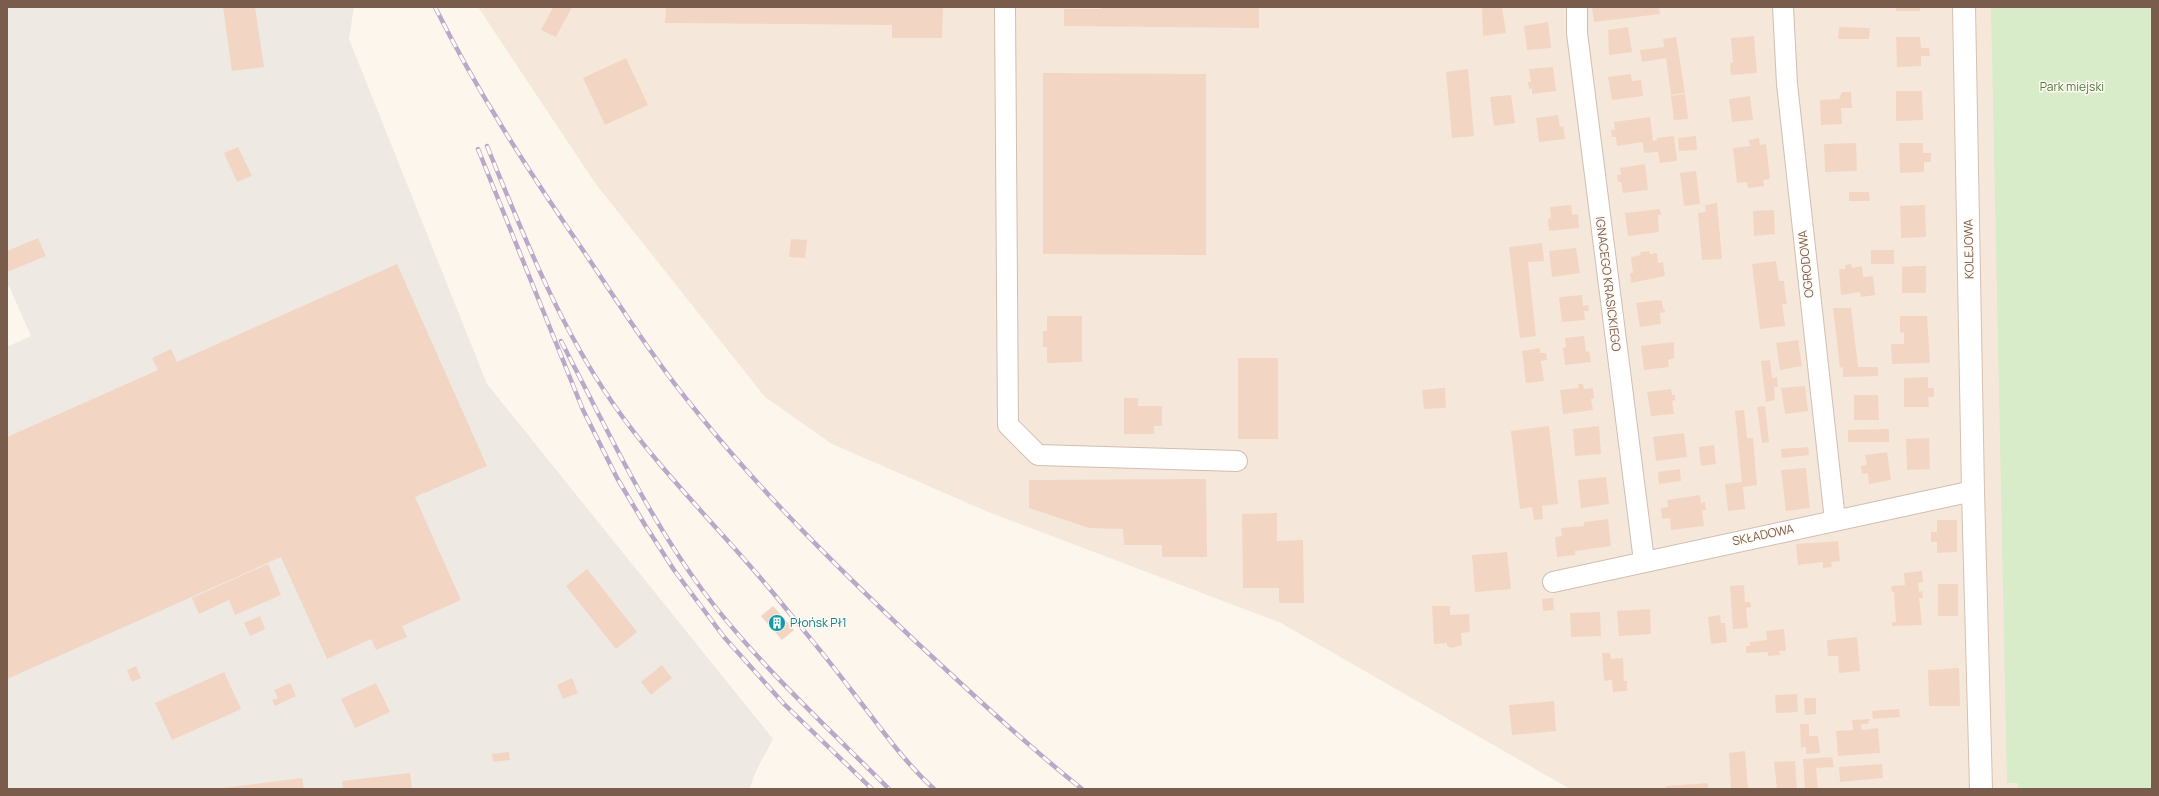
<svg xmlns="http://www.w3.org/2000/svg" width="2159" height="796" viewBox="0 0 2159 796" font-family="Manrope,sans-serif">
  <rect width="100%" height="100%" fill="#fdf6ec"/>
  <path fill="#f5e8da" d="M478,7H2152V789H1570L1281,623L986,511L832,444L765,397L595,183Z"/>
  <path fill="#efe9e4" d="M7,7H354L349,39L487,384L773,739L755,773L750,788L751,789H7V347L31,336L9,286L7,287Z"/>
  <path fill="#d8ecc9" d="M1991,7H2152V789H2018V783H2007Z"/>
  <g fill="#f3d5c3">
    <path d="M223,7H255L264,67L232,71Z"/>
    <path d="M553,7H572L556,37L541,30Z"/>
    <path d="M666,7H943L942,38H892V25L665,23Z"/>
    <path d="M1101,7H1259V28L1064,26V9H1101Z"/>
    <path d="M1482,7H1502L1506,33L1483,36Z"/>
    <path d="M1659,7L1660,14L1594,22L1592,8Z"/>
    <rect x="1896" y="7" width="24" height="4"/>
    <path d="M1548,22L1551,48L1527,50L1524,26Z"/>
    <path d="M1628,27L1632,52L1609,55L1608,30Z"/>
    <path d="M1839,27L1870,28L1869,39H1838Z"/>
    <path d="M1754,36L1757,73L1731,75L1730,63L1733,62L1731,38Z"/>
    <path d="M1676,37L1685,93L1671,95L1666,58L1642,62L1640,50L1664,47L1663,39Z"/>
    <path d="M1896,37H1920L1921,48H1929L1930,56H1921V66L1897,67Z"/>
    <path d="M626,58L648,105L605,125L583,78Z"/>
    <path d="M1553,67L1556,91L1532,94V88L1529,89L1528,82H1531L1529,69Z"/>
    <path d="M1468,69L1474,136L1452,138L1446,72Z"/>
    <path d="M1043,73L1206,74V255L1043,254Z"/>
    <path d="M1631,74L1632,81L1641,80L1643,96L1612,100L1608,77Z"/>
    <path d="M1896,91H1922L1923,120L1896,121Z"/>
    <path d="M1842,92H1851L1852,108H1841L1842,124L1821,125L1820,100L1839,99Z"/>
    <path d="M1685,94L1688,119L1674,120L1671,96Z"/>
    <path d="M1511,95L1515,123L1494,126L1490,97Z"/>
    <path d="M1750,96L1753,120L1732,122L1729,99Z"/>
    <path d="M1558,115L1560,127L1563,126L1565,139L1539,142L1536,118Z"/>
    <path d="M1650,117L1653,141L1657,140V138L1674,136L1677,161L1660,163L1658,152L1644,153L1643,142L1617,146L1616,137H1612L1611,130H1615L1614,122Z"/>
    <path d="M1696,136L1697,150L1679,151L1678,138Z"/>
    <path d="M1759,138L1760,145L1766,144L1770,179L1763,180L1764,186L1748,188L1747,182L1737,183L1733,148L1750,146L1749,140Z"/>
    <path d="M1856,143L1857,171L1825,172L1824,144Z"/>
    <path d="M1899,143H1923V153H1931V162H1924V172L1900,173Z"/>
    <path d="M238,147L252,176L237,182L224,153Z"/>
    <path d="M1645,164L1648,190L1623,193L1621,182H1618L1617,175H1621L1620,168Z"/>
    <path d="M1696,171L1700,204L1684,206L1680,173Z"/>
    <path d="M1849,192H1869L1870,201H1849Z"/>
    <path d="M1717,203L1722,259L1702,260L1698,213L1706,212L1705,205Z"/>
    <path d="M1571,205L1572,215L1578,214L1579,228L1549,231L1548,219L1551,218L1550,207Z"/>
    <path d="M1925,205L1926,237L1901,238L1900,206Z"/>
    <path d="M1660,209L1661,215H1658L1659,232L1628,236L1625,213Z"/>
    <path d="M1774,210L1775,234L1754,236L1753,211Z"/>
    <path d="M38,238L46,256L7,272V251Z"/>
    <path d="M791,239L807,240L805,258L789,257Z"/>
    <path d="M1542,243L1544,261L1528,262L1536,336L1520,338L1509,247Z"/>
    <path d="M1576,248L1580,273L1552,277L1549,251Z"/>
    <rect x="1871" y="250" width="23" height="14"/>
    <path d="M1649,251L1650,254L1657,253L1658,263L1663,262L1665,276L1631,283L1630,273H1633L1631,257L1641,255L1640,252Z"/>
    <path d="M1776,261L1779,281H1784L1785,292L1787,304H1782L1785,326L1760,329L1752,264Z"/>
    <path d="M397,264L487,466L415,497L461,600L402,626L407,637L376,650L371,639L327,659L281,557L7,679V437L158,370L152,358L171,349L177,362Z"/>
    <path d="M1851,264L1852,268L1862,266L1863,277L1873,276L1875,295L1861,297L1860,292L1841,295L1839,269H1845V265Z"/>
    <path d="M1918,266H1926V293H1902V267Z"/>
    <path d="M1582,295L1583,306L1588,305L1589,311H1584L1585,320L1562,322L1559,297Z"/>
    <path d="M1658,300L1662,301L1663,309H1665V312L1660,313L1661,324L1640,327L1636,303Z"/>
    <path d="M1833,308H1851L1858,367H1878V376L1843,377V367L1840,368Z"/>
    <path d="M1047,316H1082V362L1047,363V347H1043V331H1047Z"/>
    <path d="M1900,316H1927L1930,363L1892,364L1891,344H1904V332L1900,333Z"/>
    <path d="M1584,336L1586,352L1589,351L1591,362L1565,365L1563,348L1566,347L1565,338Z"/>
    <path d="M1798,340L1802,366L1780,370L1776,343Z"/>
    <path d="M1674,342V358L1668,360L1669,367L1644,370L1641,346Z"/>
    <path d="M1540,348V353H1546L1547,360L1541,361L1544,381L1526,383L1522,351Z"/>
    <rect x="1238" y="358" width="40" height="81"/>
    <path d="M1770,360L1772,378L1777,377L1778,387H1774L1775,400L1766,402L1761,361Z"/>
    <path d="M1928,377V388H1934V397H1928L1929,407H1904V378Z"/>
    <path d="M1578,384H1583L1584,389L1593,388L1594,398L1591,399L1593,410L1563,414L1560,390L1579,388Z"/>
    <path d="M1805,386L1808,411L1785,414L1781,388Z"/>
    <path d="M1445,388L1446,408L1424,409L1422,390Z"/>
    <path d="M1671,389L1672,395H1675V400L1672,401L1674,414L1651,416L1647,392Z"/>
    <path d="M1854,395H1878L1879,420H1854Z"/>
    <path d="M1124,398H1138V406H1162V426H1154V434H1124Z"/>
    <path d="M1765,406L1769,442L1762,443L1757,407Z"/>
    <path d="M1744,410L1747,438H1753L1757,485L1743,487L1745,509L1728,511L1725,484L1742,482L1735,411Z"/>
    <path d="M1549,426L1558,504L1542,506L1543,519L1534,520L1532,507L1520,509L1511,431Z"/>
    <path d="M1599,426L1601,454L1575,456L1573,429Z"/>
    <path d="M1889,429V442H1848V430Z"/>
    <path d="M1684,433L1687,457L1656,461L1653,437Z"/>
    <path d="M1929,438L1930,469L1907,470L1906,439Z"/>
    <path d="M1714,445L1716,464L1701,466L1699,447Z"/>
    <path d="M1808,447L1809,455L1782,458L1781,449Z"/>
    <path d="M1887,452L1891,480L1869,484L1868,473L1862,474L1861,466L1867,465L1865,455Z"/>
    <path d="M1806,468L1810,508L1786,511L1781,470Z"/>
    <path d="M1680,469L1681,481L1659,484L1658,472Z"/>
    <path d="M1606,477L1609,504L1581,508L1578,480Z"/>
    <path d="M1206,479L1207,557H1162V545H1124L1123,529L1089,528L1029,508V480Z"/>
    <path d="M1700,495L1701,503L1705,502L1706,510H1702L1704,526L1671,530L1670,518L1662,519L1661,508L1668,507L1667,500Z"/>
    <path d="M1277,513V541L1303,540L1304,603H1279V588H1243L1242,514Z"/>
    <path d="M1608,519L1611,546L1575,551V555L1557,557L1555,537L1562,536L1561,528L1584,526V522Z"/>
    <path d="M1937,520H1957V552L1937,553V542H1931V532H1937Z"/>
    <path d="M1838,541L1840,561L1831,562L1832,567L1823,568V562L1798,565L1796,544Z"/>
    <path d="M1507,552L1511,589L1475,592L1472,555Z"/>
    <path d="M268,564L281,595L235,615L229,600L199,614L192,598Z"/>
    <path d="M587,569L637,632L616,649L566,586Z"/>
    <path d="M1922,571L1923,582L1918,583L1919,592L1922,591L1923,598H1919L1922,625L1892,626V622H1896L1894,592H1892L1891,586L1905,585L1904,573Z"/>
    <rect x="1938" y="584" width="20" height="32"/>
    <path d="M1744,585L1745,602H1750L1751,607L1746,608L1748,628L1733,629L1730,586Z"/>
    <path d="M1553,598L1554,610L1543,611L1542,599Z"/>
    <path d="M773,606L794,630L782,640L761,616Z"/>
    <path d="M1432,606H1450V615L1469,614L1470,632L1461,633L1462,645L1452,648L1447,646V643L1434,644Z"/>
    <path d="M1650,609L1651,634L1619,636L1617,611Z"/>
    <path d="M1600,612L1601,636L1571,637L1570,613Z"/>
    <path d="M1720,615L1721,623H1725L1727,642L1711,644L1708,617Z"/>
    <path d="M260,616L265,629L250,636L244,623Z"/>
    <path d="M1784,629L1786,651H1779L1780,655L1768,656V652L1746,653V646H1750V642L1767,640L1766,631Z"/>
    <path d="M1857,637L1860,671L1839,673L1838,656H1828L1827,640Z"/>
    <path d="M1602,653H1610L1611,659L1623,658L1624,681H1627V691L1613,692L1612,680L1604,681Z"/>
    <path d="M662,665L672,678L651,695L641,682Z"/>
    <path d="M136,666L141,678L132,682L127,670Z"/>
    <path d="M1959,668L1960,706H1929L1928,670Z"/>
    <path d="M224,672L241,709L172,740L155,703Z"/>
    <path d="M572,678L578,693L563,699L557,685Z"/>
    <path d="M290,683L296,696L275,706L272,700L278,698L274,690Z"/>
    <path d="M376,683L390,712L355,728L341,699Z"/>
    <path d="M1797,694L1798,712L1776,713L1775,695Z"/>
    <path d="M1804,698H1816V714L1805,715Z"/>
    <path d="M1554,701L1556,731L1512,735L1509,705Z"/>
    <path d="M1899,709L1900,717L1873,719L1872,711Z"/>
    <path d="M1870,719L1868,724H1861L1862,730L1878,728L1880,753L1838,756L1836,731L1853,730L1852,720Z"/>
    <path d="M1800,724H1809V736H1818L1820,753L1806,754V747L1801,748Z"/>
    <path d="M1745,751L1748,789H1731L1729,753Z"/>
    <path d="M509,752L510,760L493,762L492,754Z"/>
    <path d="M1832,757L1834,767L1816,768L1818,789H1805L1803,759Z"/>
    <path d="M1795,761L1797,789H1777L1774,762Z"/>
    <path d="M1882,764L1883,778L1840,782L1839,767Z"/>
    <path d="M410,773L412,789H343L342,781Z"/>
    <path d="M302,778L304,789H223V788Z"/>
    <path d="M1708,783V789H1667L1666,786Z"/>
  </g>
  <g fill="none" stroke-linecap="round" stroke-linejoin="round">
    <g stroke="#d1beb0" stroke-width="22">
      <g id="street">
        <path d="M1005,7L1008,425L1038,455L1237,461"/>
        <path d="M1577,7V33L1644,561"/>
        <path d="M1783,7L1787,84L1835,520"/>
        <path d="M1553,582L1973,491"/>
      </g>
    </g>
    <g stroke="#d6c0b0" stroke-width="24">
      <path id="secondary" d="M1964,7L1973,491L1981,789"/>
    </g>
    <use href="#street" stroke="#fff" stroke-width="20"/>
    <use href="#secondary" stroke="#fff" stroke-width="22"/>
    <g stroke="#b9a8c9" stroke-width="4.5">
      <g id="rail">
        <path d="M435,7C476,89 524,164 576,240C615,297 652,358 697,412C762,493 837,567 913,639C968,690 1023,742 1082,789"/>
        <path d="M487,146C523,234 558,324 612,402C662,475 728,536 783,605C805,632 827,658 848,686C876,721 900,758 934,789"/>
        <path d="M478,149L583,410L617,478L645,525L674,570L724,637L784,704L872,789"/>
        <path d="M561,341C605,425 646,514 703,591C757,663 825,725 889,789"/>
      </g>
    </g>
    <use href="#rail" stroke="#fffaf3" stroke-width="3" stroke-dasharray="9" stroke-linecap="butt"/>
  </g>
  <defs>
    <g id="building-disc" transform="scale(0.9)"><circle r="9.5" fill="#0f9aa8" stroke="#fffaf3"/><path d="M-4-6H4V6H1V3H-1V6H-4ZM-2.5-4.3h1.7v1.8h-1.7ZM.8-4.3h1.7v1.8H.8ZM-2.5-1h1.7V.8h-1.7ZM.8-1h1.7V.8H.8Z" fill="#fff"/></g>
  </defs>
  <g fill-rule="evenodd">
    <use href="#building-disc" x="777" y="623"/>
  </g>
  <g text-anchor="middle" stroke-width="3" stroke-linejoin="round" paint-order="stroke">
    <g font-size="12" fill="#537a41" stroke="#fffaf3">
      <text x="2072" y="91">Park miejski</text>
    </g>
    <g font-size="12" fill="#7a5c4d" stroke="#fffaf3">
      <text transform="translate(1969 249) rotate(-91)" y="4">KOLEJOWA</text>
      <text transform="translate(1806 264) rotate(-96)" y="4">OGRODOWA</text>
      <text transform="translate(1608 284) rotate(83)" y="4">IGNACEGO KRASICKIEGO</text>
      <text transform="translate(1763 535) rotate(-12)" y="4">SKŁADOWA</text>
    </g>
    <g font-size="12" fill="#0d838f" stroke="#fffaf3" text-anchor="start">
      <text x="790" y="627">Płońsk Pł1</text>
    </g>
  </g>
  <rect width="2159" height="796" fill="none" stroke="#7a5c4d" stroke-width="16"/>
</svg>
